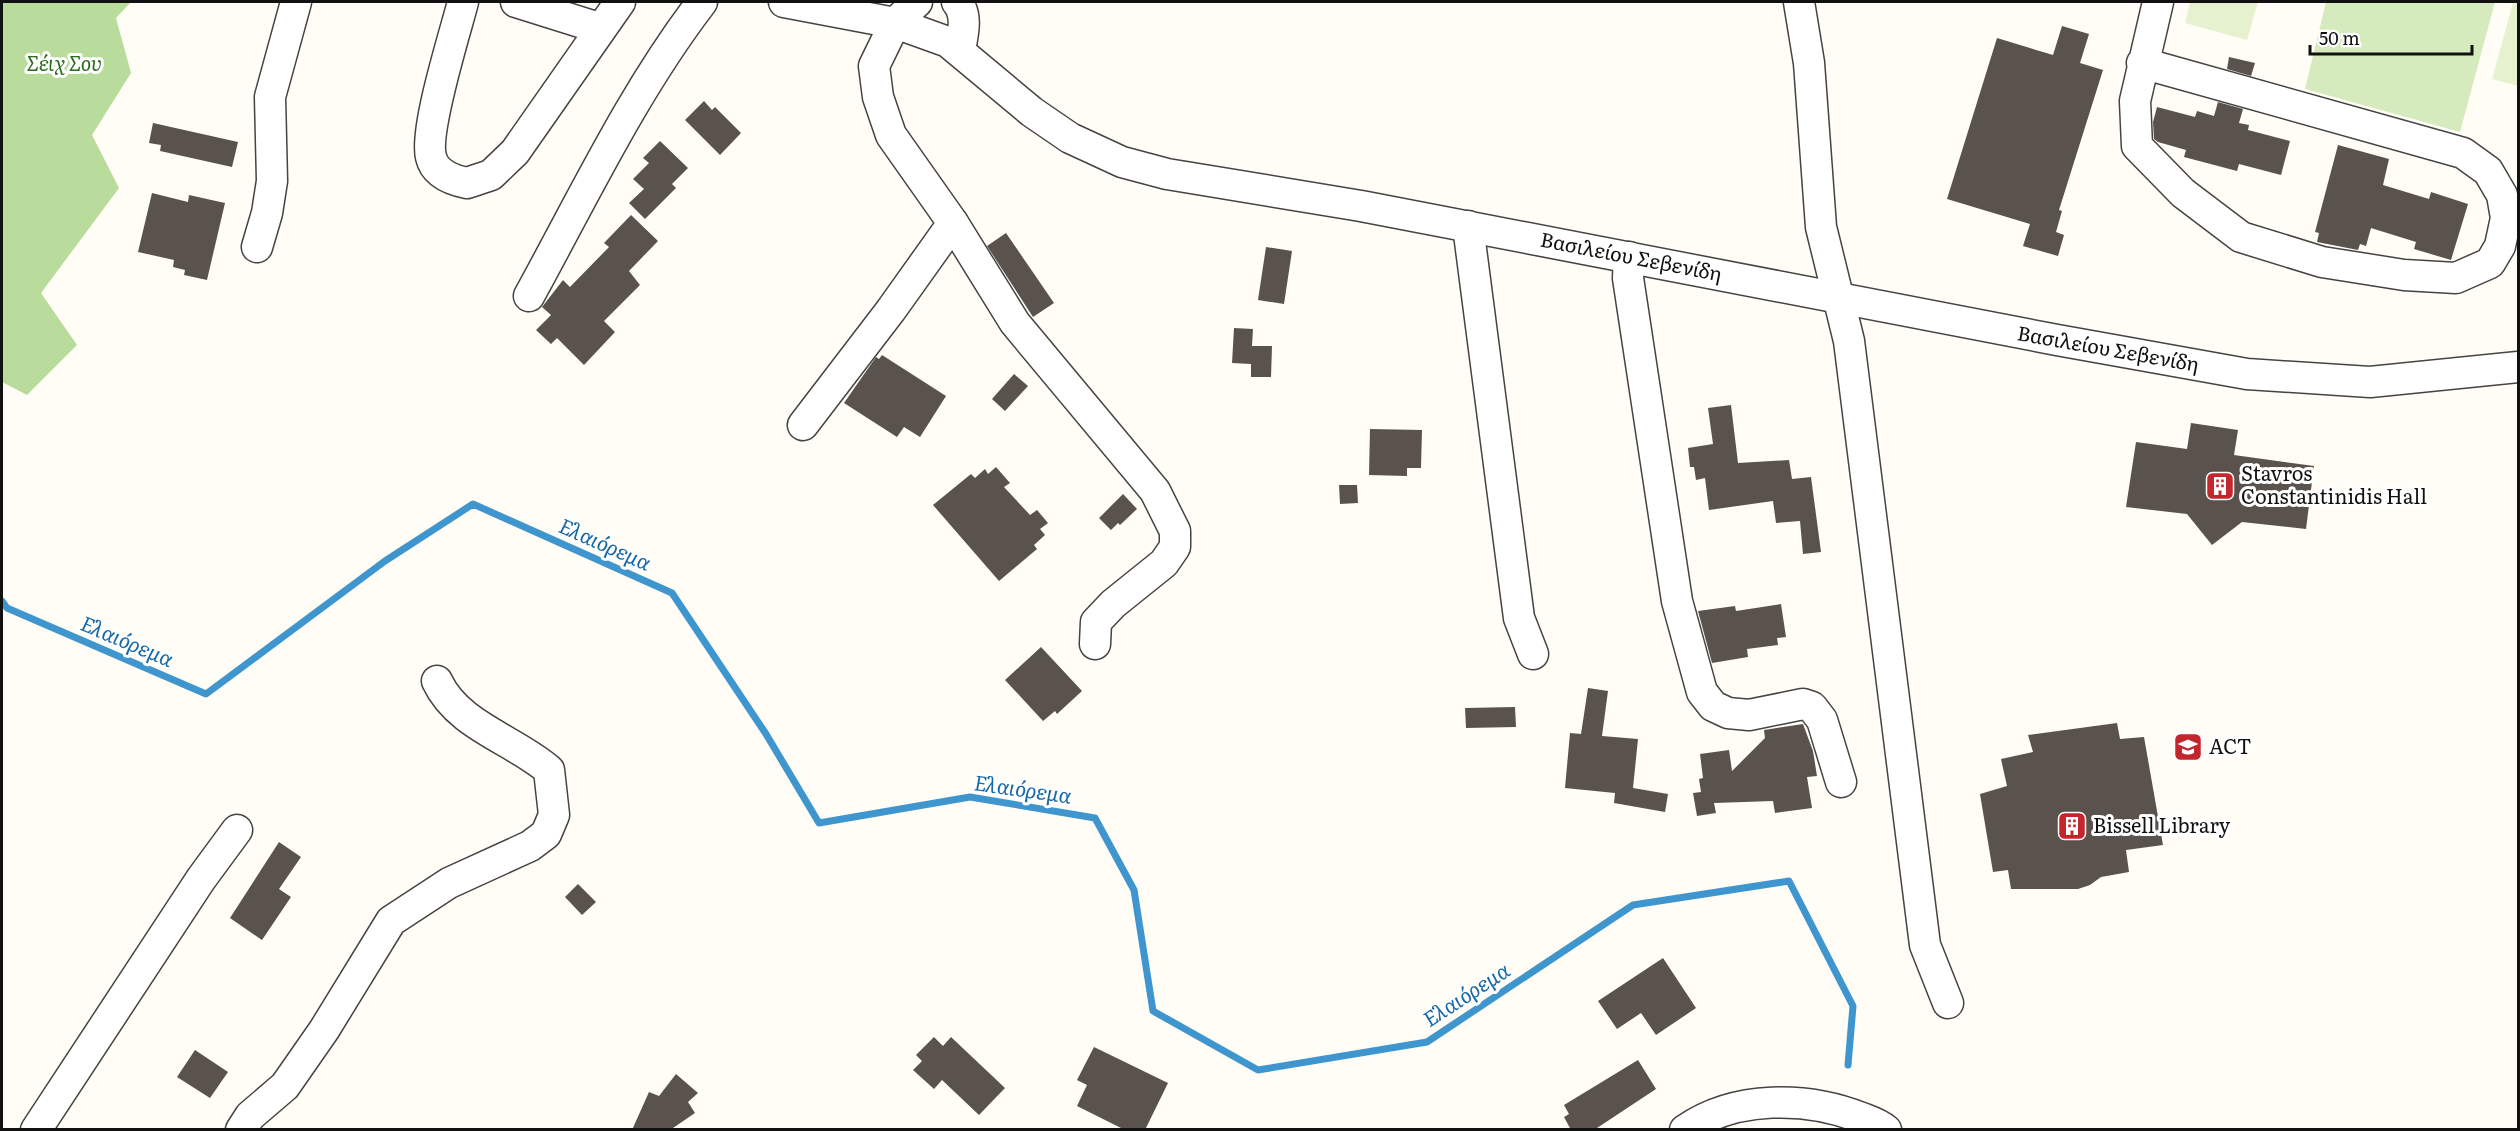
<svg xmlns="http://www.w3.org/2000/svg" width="2520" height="1131" viewBox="0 0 2520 1131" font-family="Literata,serif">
  <rect width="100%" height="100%" fill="#fffdf5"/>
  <path fill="#d5ebbd" d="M2326,2H2495L2460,132L2305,89Z"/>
  <path fill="#b9dc9c" d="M2,2H131L116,18L131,73L92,135L119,188L41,293L77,345L27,395L2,382Z"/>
  <g fill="#e6f2cf">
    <path d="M2190,2H2258L2247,40L2185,23Z"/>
    <path d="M2513,3L2518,4V86L2492,79Z"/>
  </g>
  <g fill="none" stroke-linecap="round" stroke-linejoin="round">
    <path stroke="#3f96cf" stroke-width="7" d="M2,601L7,608L206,694L385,561L473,504L672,593L766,734L819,823L970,797L1095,818L1134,890L1153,1011L1258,1070L1427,1042L1633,905L1789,881L1853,1006L1848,1065"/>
  </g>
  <g fill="#5a524d">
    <path d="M2062,26L2089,34L2080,63L2103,70L2059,210L2062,211L2056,232L2064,235L2058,256L2023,246L2030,224L1947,199L1997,38L2053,55Z"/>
    <path d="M2229,57L2255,63L2251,76L2227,69Z"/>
    <path d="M704,101L712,110L715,107L741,133L720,155L685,120Z"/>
    <path d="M2218,102L2243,109L2239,123L2249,125L2248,130L2290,141L2281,175L2239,164L2237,171L2184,157L2186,150L2158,142L2154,139L2153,122L2157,107L2195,117L2197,111L2214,116Z"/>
    <path d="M153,123L238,142L232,167L160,151L161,145L149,143Z"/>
    <path d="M660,141L688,168L672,184L676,188L645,219L629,203L644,189L633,179L649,163L643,158Z"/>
    <path d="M2338,145L2389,159L2383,185L2429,199L2431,192L2468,204L2451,260L2414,249L2416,242L2371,228L2366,246L2360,244L2358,250L2317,242L2319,233L2315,232Z"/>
    <path d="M152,193L188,202L189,195L225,203L207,280L184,275L185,270L173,267L174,260L138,252Z"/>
    <path d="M631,215L658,241L629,271L640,285L604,321L615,332L584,365L557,338L551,344L536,330L551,315L542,307L563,280L570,287L609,247L604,243Z"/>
    <path d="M1006,233L1054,303L1033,317L987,246Z"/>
    <path d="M1266,247L1292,251L1284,304L1258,300Z"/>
    <path d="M1234,328L1253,329L1252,346H1272L1271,377H1251V364L1232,363Z"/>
    <path d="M882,355L946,396L920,437L904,427L897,437L844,403L876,357L879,359Z"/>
    <path d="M1014,374L1028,386L1005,411L992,399Z"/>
    <path d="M1731,405L1738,463L1789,460L1792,479L1811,477L1821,552L1803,554L1800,521L1776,523L1773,501L1709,510L1705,478L1696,480L1694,467H1690L1688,448L1713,444L1708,408Z"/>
    <path d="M2191,423L2238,430L2234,455L2314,466L2306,529L2242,522L2212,545L2187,514L2126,507L2136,442L2187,449Z"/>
    <path d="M1370,429L1422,430L1421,468H1407V476L1369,475Z"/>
    <path d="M996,467L1010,483L1004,487L1030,515L1037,510L1048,523L1040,529L1045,535L1034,545L1037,549L999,581L933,505L971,474L975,478L985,469L988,474Z"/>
    <path d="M1339,485H1357L1358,503L1340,504Z"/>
    <path d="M1123,494L1137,509L1120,525L1118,523L1111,530L1099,518Z"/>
    <path d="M1781,604L1786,637L1777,638L1778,645L1747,649L1748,657L1712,663L1698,611L1735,606L1736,611Z"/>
    <path d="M1041,647L1082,691L1057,714L1055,711L1043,721L1005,680Z"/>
    <path d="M1588,688L1608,691L1602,736L1638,739L1633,788L1668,794L1665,812L1614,803L1615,793L1565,788L1570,733L1581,734Z"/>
    <path d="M1515,707L1516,727L1466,728L1465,708Z"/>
    <path d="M2117,723L2120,739L2144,737L2163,845L2126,850L2129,872L2101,877L2090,885L2078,889H2011L2008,870L1993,872L1980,794L2007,786L2001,759L2033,752L2028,735Z"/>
    <path d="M1803,724L1813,751L1817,776L1807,777L1812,808L1775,813L1773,801L1714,803L1716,813L1697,816L1693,793L1701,792L1699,779L1703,778L1700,754L1729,750L1732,771L1765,738L1764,730Z"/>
    <path d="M279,842L301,857L279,889L291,897L262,940L230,918Z"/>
    <path d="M578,884L596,902L582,915L565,897Z"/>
    <path d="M1663,958L1696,1008L1656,1035L1641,1013L1617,1029L1598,1001Z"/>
    <path d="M934,1037L943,1046L951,1037L1005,1088L979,1115L942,1080L934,1089L913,1070L922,1061L916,1055Z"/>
    <path d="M1094,1047L1168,1083L1145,1130H1125L1077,1106L1087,1085L1077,1080Z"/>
    <path d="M195,1050L228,1072L210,1098L177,1077Z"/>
    <path d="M1638,1060L1656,1089L1594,1130H1571L1564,1117L1569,1114L1564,1105Z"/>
    <path d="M676,1074L698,1093L688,1102L695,1113L670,1130H632L649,1092L659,1096Z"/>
  </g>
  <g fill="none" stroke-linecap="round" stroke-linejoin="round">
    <g stroke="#444" stroke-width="33">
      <g id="minor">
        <path d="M463,2C455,33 424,130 431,157C435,174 452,180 467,183L491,175L515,152L620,2"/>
        <path d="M516,2L599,28"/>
        <path d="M784,2L895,23L948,42L1032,112L1070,138L1122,162L1167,174L1361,206L2057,340L2247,374L2370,382L2518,367"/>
        <path d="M957,2C968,15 963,34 960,50"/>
        <path d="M1799,2L1809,63L1821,227L1849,341L1925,945L1948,1003"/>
        <path d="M2142,63L2463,153L2488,171L2502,195L2506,218L2500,246L2490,263L2456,278L2404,275L2322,262L2241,237L2183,193L2137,146L2135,101L2158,2"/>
        <path d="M953,223L1015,323L1155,491L1175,531V547L1164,563L1113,604L1096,622L1095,644"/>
        <path d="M1468,226L1519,618L1533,654"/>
        <path d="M257,247L267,213L272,181L270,97L296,2"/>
        <path d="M1629,257L1628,278L1677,601L1702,692L1713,706L1728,713L1749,715L1803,704L1812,707L1822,720L1841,782"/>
        <path d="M529,296C584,196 633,92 702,2"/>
        <path d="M803,425L891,310L953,223L891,135L878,97L874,66L895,23L917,2"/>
        <path d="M36,1130L201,879L237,830"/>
        <path d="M241,1130L250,1116L285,1086L324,1030L391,921L449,883L530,846L546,834L554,815L549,770C513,739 458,726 437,681"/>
        <path d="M1685,1130C1735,1095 1807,1096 1862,1118C1870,1121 1879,1124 1886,1130"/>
      </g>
    </g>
    <use href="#minor" stroke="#fff" stroke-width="30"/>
  </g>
  <defs>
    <g id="building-square" transform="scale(1.5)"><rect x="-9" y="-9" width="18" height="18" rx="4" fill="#c4262e" stroke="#fff"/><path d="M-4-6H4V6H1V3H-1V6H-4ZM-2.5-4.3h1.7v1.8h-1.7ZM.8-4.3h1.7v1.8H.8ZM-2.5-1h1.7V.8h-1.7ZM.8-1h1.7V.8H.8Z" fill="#fff"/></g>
    <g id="university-square" transform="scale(1.5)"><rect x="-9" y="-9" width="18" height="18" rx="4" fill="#c4262e" stroke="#fff"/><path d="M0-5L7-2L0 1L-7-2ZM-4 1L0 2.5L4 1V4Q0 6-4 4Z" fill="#fff"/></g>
  </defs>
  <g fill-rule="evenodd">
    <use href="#building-square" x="2220" y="486"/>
    <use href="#university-square" x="2188" y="747"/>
    <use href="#building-square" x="2072" y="826"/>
  </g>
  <g text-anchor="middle" stroke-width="6" stroke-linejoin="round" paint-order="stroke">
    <g font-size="20" font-style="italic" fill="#2f6b1f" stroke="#fff">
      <text x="64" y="71">Σέιχ Σου</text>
    </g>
    <g font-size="20" fill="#111" stroke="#fff">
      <text transform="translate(1631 257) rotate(11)" y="7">Βασιλείου Σεβενίδη</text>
      <text transform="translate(2108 349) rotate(10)" y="7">Βασιλείου Σεβενίδη</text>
    </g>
    <g font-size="20" fill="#111" stroke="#fff" text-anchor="start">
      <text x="2241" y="481">Stavros<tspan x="2241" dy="23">Constantinidis Hall</tspan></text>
      <text x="2209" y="754">ACT</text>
      <text x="2093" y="833">Bissell Library</text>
    </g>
    <g font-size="21" font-style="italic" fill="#1768a6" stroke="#fff">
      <text transform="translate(605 545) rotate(24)" y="7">Ελαιόρεμα</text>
      <text transform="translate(127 642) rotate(23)" y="7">Ελαιόρεμα</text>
      <text transform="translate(1023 790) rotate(8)" y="7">Ελαιόρεμα</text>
      <text transform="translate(1467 995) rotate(-33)" y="7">Ελαιόρεμα</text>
    </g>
  </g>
  <rect width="2520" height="1131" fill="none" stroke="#111111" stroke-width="6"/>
  <path d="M2310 45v9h162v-9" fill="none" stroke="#111111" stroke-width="3"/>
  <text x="2319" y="45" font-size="18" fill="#111111" stroke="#ffffff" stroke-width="4.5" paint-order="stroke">50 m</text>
</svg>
